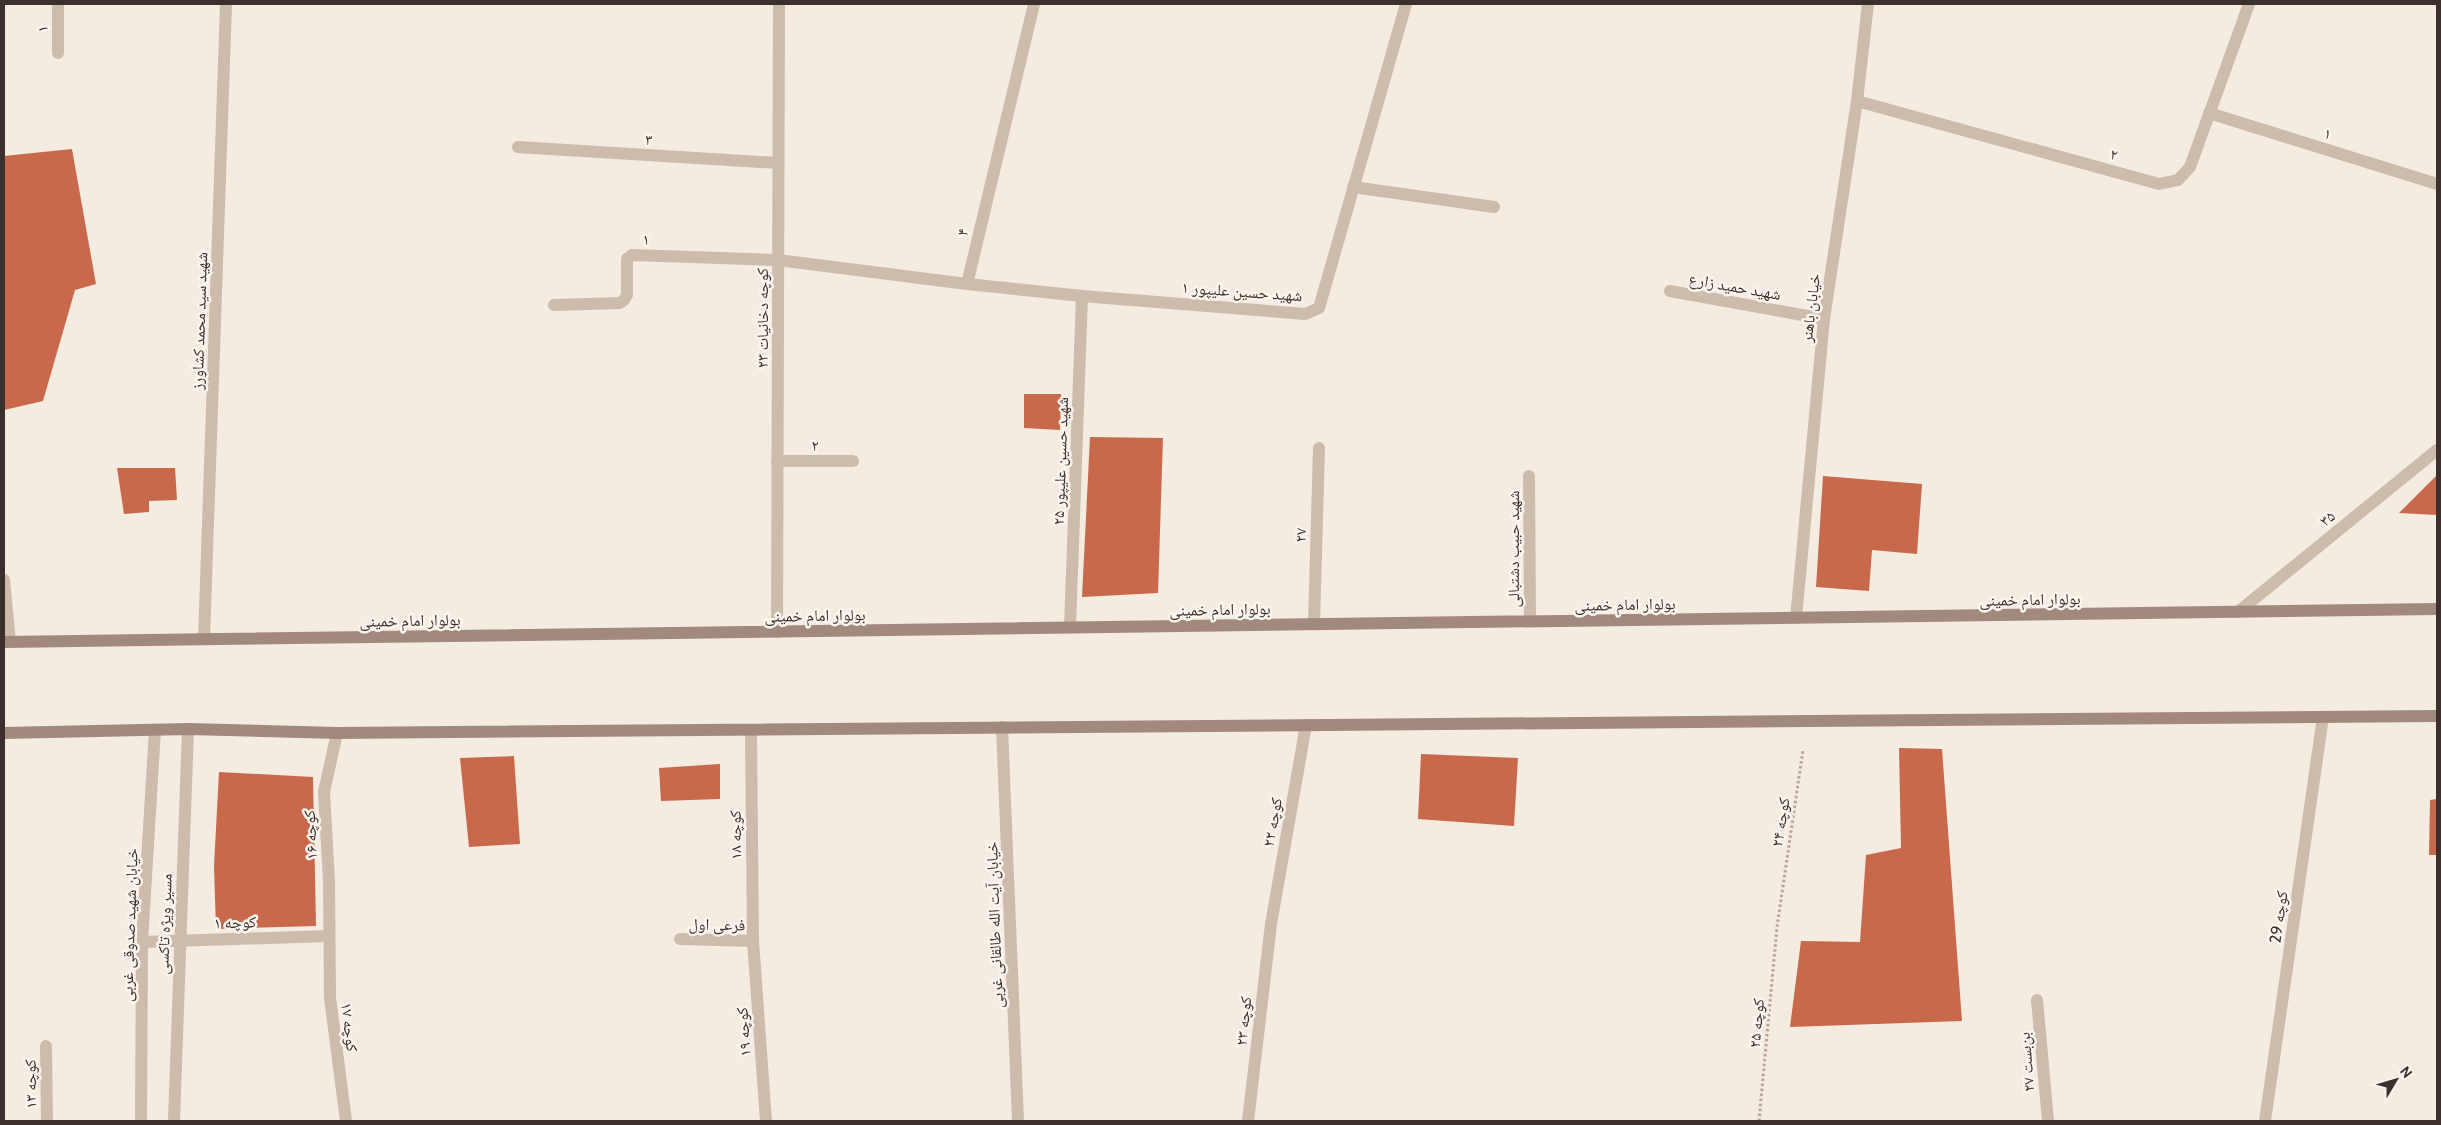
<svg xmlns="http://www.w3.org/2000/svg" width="2441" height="1125" viewBox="0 0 2441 1125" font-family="Cabin,'Noto Naskh Arabic',sans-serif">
  <rect width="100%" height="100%" fill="#f4ebe1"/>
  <g fill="#c8694b">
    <path d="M72,149L96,284L75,290L43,401L4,410V156Z"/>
    <path d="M1024,394H1061L1060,430L1024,428Z"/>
    <path d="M1090,437L1163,438L1158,593L1082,597Z"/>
    <path d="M117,468H175L177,500L149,501V512L124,514Z"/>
    <path d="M2437,475V515L2399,513Z"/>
    <path d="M1823,476L1922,484L1917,554L1872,550L1869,591L1816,587Z"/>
    <path d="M1899,748L1942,749L1962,1021L1790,1027L1801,941L1860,942L1866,855L1901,848Z"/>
    <path d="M1421,754L1518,758L1514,826L1418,819Z"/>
    <path d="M514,756L520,844L469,847L460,758Z"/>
    <path d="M720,764V799L661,801L659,768Z"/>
    <path d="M219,772L313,777L316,926L216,929L214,866Z"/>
    <path d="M2437,799V855H2429L2430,800Z"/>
  </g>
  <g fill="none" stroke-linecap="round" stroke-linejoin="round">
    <path stroke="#b9a596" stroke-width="3" stroke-dasharray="2.5 2.5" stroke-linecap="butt" d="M1759,1121L1777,927L1803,750"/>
    <path stroke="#cdbbac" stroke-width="12" d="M174,1121L188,729"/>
    <g stroke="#cdbbac" stroke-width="12">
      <path d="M58,4V53"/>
      <path d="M1857,101L2159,184L2178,180L2190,167L2249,4"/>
      <path d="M2209,113L2437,184"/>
      <path d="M518,147L778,163"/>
      <path d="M1353,187L1494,207"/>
      <path d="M967,284L1082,296L1305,314L1319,308L1406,4"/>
      <path d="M1670,291L1824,319"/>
      <path d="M554,305L620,303L624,300L627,295V259L632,255L778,260L967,284L1034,4"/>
      <path d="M777,461H853"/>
      <path d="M1529,476L1530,621"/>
      <path d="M4,580L10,642"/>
      <path d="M2238,612L2437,450"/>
      <path d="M1314,624L1319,448"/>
      <path d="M1070,627L1082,296"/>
      <path d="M777,632L779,4"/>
      <path d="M204,639L226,4"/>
      <path d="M751,730L753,941L766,1121"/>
      <path d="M337,733L324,792L329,881L330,998L346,1121"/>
      <path d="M680,939L753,941"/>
      <path d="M142,942L329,936"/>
      <path d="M2037,1000L2048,1121"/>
      <path d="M46,1046L47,1121"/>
      <path d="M1248,1121L1271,924L1306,725"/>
      <path d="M2265,1121L2323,717"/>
    </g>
    <g stroke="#cdbbac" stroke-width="12">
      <path d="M1796,618L1824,319L1857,101L1868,4"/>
      <path d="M1002,727L1018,1121"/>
      <path d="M141,1121L142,942L155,730"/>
    </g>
    <g stroke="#a18a7d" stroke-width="12">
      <path d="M4,642L2437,609"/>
      <path d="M4,733L188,729L337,733L2437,716"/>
    </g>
  </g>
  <g text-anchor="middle" stroke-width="5" stroke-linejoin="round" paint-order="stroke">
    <g font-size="16" fill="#3b302b" stroke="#fbf5ee">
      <text transform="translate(42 29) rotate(-91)" y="6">۱</text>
      <text transform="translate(2328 133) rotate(17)" y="6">۱</text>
      <text transform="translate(649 139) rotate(3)" y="6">۳</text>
      <text transform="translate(2114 154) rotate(15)" y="6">۲</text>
      <text transform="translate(962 232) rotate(-76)" y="6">۴</text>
      <text transform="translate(646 239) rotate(2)" y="6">۱</text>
      <text transform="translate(1735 286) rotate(10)" y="6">شهید حمید زارع</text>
      <text transform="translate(1242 291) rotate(4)" y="6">شهید حسین علیپور ۱</text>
      <text transform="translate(1810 308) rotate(-83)" y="6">خیابان باهنر</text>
      <text transform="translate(762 318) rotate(-90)" y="6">کوچه دخانیات ۲۳</text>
      <text transform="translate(199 321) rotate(-88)" y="6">شهید سید محمد کشاورز</text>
      <text x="815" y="451">۲</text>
      <text transform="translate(1060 461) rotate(-88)" y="6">شهید حسین علیپور ۲۵</text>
      <text transform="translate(2327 518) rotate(-39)" y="6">۳۵</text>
      <text transform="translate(1300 535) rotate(-88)" y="6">۲۷</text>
      <text transform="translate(1513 549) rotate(-90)" y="6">شهید حبیب دشتبالی</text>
      <text transform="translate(2030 599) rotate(-1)" y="6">بولوار امام خمینی</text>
      <text transform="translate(1625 604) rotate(-1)" y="6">بولوار امام خمینی</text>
      <text transform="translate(1220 609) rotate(-1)" y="6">بولوار امام خمینی</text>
      <text transform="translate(815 615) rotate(-1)" y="6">بولوار امام خمینی</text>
      <text transform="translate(410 620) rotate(-1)" y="6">بولوار امام خمینی</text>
      <text transform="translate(1272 822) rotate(-80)" y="6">کوچه ۲۲</text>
      <text transform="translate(1780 822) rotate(-81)" y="6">کوچه ۲۴</text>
      <text transform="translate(310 835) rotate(-93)" y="6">کوچه ۱۶</text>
      <text transform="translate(735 835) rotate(-91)" y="6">کوچه ۱۸</text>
      <text transform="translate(2278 917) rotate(-82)" y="6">کوچه 29</text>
      <text transform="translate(235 922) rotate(-2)" y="6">کوچه ۱</text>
      <text transform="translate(164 924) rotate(-88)" y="6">مسیر ویژه تاکسی</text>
      <text transform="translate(717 924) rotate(1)" y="6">فرعی اول</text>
      <text transform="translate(129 925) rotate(-88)" y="6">خیابان شهید صدوقی غربی</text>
      <text transform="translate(994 925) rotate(-92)" y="6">خیابان آیت الله طالقانی غربی</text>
      <text transform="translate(1243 1021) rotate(-84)" y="6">کوچه ۲۳</text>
      <text transform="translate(1756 1023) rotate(-85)" y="6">کوچه ۲۵</text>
      <text transform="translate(350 1027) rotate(83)" y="6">کوچه ۱۷</text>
      <text transform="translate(743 1032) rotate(-94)" y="6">کوچه ۱۹</text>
      <text transform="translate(2026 1062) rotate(-95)" y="6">بن‌بست ۲۷</text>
      <text transform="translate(30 1084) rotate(-91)" y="6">کوچه ۱۳</text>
    </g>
  </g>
  <rect width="2441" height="1125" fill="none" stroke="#3b302b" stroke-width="10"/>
  <g transform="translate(2396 1080) rotate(52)" stroke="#fbf5ee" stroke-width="4" paint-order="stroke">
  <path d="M0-4L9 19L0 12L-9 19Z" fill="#3b302b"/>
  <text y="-8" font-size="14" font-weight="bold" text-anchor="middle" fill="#3b302b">N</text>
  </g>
</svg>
